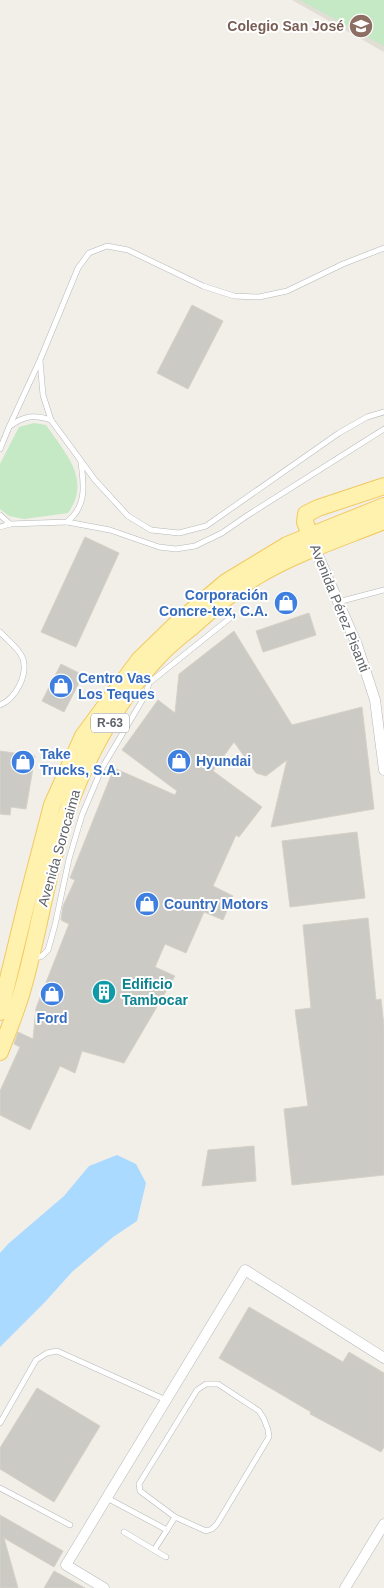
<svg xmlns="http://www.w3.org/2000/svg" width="384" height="1588" viewBox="0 0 384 1588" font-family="Helvetica,sans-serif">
  <rect width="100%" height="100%" fill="#f1efe8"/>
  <path fill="#e1ded6" d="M292,0H384V52Z"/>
  <g fill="#c5e8c5">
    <path d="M300,0H384V46Z"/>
    <path d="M34,423L46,425C65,453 92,479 68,513L24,519L9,516L0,509V464L19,427Z"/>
  </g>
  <path fill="#aadaff" d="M117,1155L136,1164L146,1183L137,1221L113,1237L72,1272L45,1302L0,1347V1253L8,1244L64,1196L89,1166Z"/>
  <g fill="#cccac5" stroke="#d6d1c6">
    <path d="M192,305L223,321L188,389L157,373Z"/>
    <path d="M85,537L119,553L76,647L41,632Z"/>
    <path d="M309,613L316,635L263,652L256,631Z"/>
    <path d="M234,631L292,725L362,707L374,809L271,827L287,760L266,776L256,773L234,742L213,771L262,807L239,837L236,835L213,886L233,896L223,920L204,912L186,953L165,944L155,967L175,976L124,1063L82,1051L75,1073L60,1066L30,1130L0,1115V1091L20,1047L14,1044L18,1032L33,1039L36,1008L69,924L61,920L63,906L75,880L70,878L114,768L175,795L177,791L122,750L158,700L175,713L179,674Z"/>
    <path d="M61,664L83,675L64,712L42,701Z"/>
    <path d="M0,751L35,756L26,809L11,807L10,815L0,814Z"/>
    <path d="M357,832L365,898L290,907L282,841Z"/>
    <path d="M368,918L376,1000L381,999L384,1026V1175L292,1185L284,1109L308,1106L295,1010L311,1008L303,925Z"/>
    <path d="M254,1146L256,1181L202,1186L208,1150Z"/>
    <path d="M249,1307L343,1362L349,1352L384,1373V1447L381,1452L310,1414L311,1412L219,1358Z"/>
    <path d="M37,1388L100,1426L54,1502L0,1469V1448Z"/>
    <path d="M0,1515L63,1551L54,1567L4,1538L18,1588H0Z"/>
    <path d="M54,1571L85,1588H44Z"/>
  </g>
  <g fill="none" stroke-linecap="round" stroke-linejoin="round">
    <g stroke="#b5b8bc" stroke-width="6">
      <g id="lane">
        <path d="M40,361L43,395L51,420L95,480L128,516L151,530L179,533L206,526L339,433L367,417L384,412"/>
        <path d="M10,426C24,416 34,414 51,420"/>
        <path d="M0,449L9,427L40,360L78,268L89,253L107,246L128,250L203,286L234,296L259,297L287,291L343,264L384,248"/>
        <path d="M0,515L10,524"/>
        <path d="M67,522L110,530L159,547L176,549L195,546L222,533L248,515L384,429"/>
        <path d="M0,527L10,524L67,522C87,506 84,485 81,463"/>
        <path d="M338,602L384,590"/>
        <path d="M0,632C7,640 20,649 23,659C28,676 15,699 0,705"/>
        <path d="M149,683L230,618"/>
        <path d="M35,958L42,956L48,950L55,925L69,859L82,815L102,768L146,694L149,683L147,675"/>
        <path d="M206,1384H218L259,1411L264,1419L268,1430L269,1437L217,1524L212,1529L206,1531L175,1517L140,1491L139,1484L197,1390Z"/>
        <path d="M0,1423L36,1360L47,1353L57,1351L166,1400"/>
        <path d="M0,1488L70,1525"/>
        <path d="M107,1498L167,1530L175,1517"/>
        <path d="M124,1532L154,1550L167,1530"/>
        <path d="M154,1550L166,1557"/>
      </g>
    </g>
    <g stroke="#b5b8bc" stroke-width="11">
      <g id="street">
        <path d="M313,544L357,645L375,700L384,770"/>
        <path d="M104,1588L66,1565L245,1270L384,1358"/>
        <path d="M345,1588L384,1524"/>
      </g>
    </g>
    <g stroke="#f2c960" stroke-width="18">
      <g id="primary">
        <path d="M310,535L305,522L306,514L318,508L384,486"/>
        <path d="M0,1012L27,901L52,805L83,736L139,660L175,625L226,582L287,545L384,506"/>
        <path d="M0,1052C8,1031 17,1010 23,988C37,939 45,887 59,837C77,773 113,704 159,656C169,645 181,636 193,626C213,608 235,589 259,575C298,552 342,538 384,521"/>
      </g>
    </g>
    <use href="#lane" stroke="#fff" stroke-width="5"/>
    <use href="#street" stroke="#fff" stroke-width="10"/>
    <use href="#primary" stroke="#fff2af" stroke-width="16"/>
  </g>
  <defs>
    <g id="school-disc" transform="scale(1.25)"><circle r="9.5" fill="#8d6e63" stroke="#fff"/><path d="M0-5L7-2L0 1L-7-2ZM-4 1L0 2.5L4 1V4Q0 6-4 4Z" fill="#fff"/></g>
    <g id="shop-disc" transform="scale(1.25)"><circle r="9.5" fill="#3f7fe0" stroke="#fff"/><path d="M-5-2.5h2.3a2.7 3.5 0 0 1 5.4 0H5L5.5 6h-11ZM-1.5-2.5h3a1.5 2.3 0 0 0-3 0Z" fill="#fff"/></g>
    <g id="building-disc" transform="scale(1.25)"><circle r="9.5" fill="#0f9aa8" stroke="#fff"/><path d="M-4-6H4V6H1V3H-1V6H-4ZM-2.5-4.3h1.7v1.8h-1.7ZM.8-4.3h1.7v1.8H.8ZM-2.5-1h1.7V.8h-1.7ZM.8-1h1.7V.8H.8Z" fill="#fff"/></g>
  </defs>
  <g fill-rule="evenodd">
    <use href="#school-disc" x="361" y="26"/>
    <use href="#shop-disc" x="286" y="603"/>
    <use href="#shop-disc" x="61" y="686"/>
    <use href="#shop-disc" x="179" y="761"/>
    <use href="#shop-disc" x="23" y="762"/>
    <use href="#shop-disc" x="147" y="904"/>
    <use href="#building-disc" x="104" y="992"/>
    <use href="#shop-disc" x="52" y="994"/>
  </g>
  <g text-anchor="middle" stroke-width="4" stroke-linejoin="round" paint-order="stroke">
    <rect fill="#fff" stroke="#8f9295" stroke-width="1" x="91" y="713.5" width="38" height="19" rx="4"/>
    <g font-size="12" font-weight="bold" fill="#5f6368">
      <text x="110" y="727">R-63</text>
    </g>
    <g font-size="14" font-weight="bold" fill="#785e54" stroke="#fff" text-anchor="end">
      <text x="344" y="31">Colegio San José</text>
    </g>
    <g font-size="14" font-weight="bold" fill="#366cbe" stroke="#fff" text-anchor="start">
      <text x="268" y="600" text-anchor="end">Corporación<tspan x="268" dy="16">Concre-tex, C.A.</tspan></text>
      <text x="78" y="683">Centro Vas<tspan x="78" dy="16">Los Teques</tspan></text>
      <text x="40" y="759">Take<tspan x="40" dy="16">Trucks, S.A.</tspan></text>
      <text x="196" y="766">Hyundai</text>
      <text x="164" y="909">Country Motors</text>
      <text x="52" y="1023" text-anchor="middle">Ford</text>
    </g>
    <g font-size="14" fill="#5f6368" stroke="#fff">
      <text transform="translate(340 608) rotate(68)" y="5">Avenida Pérez Pisanti</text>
      <text transform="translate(59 848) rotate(-74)" y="5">Avenida Sorocaima</text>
    </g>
    <g font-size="14" font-weight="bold" fill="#0d838f" stroke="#fff" text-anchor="start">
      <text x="122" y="989">Edificio<tspan x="122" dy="16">Tambocar</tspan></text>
    </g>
  </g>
</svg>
